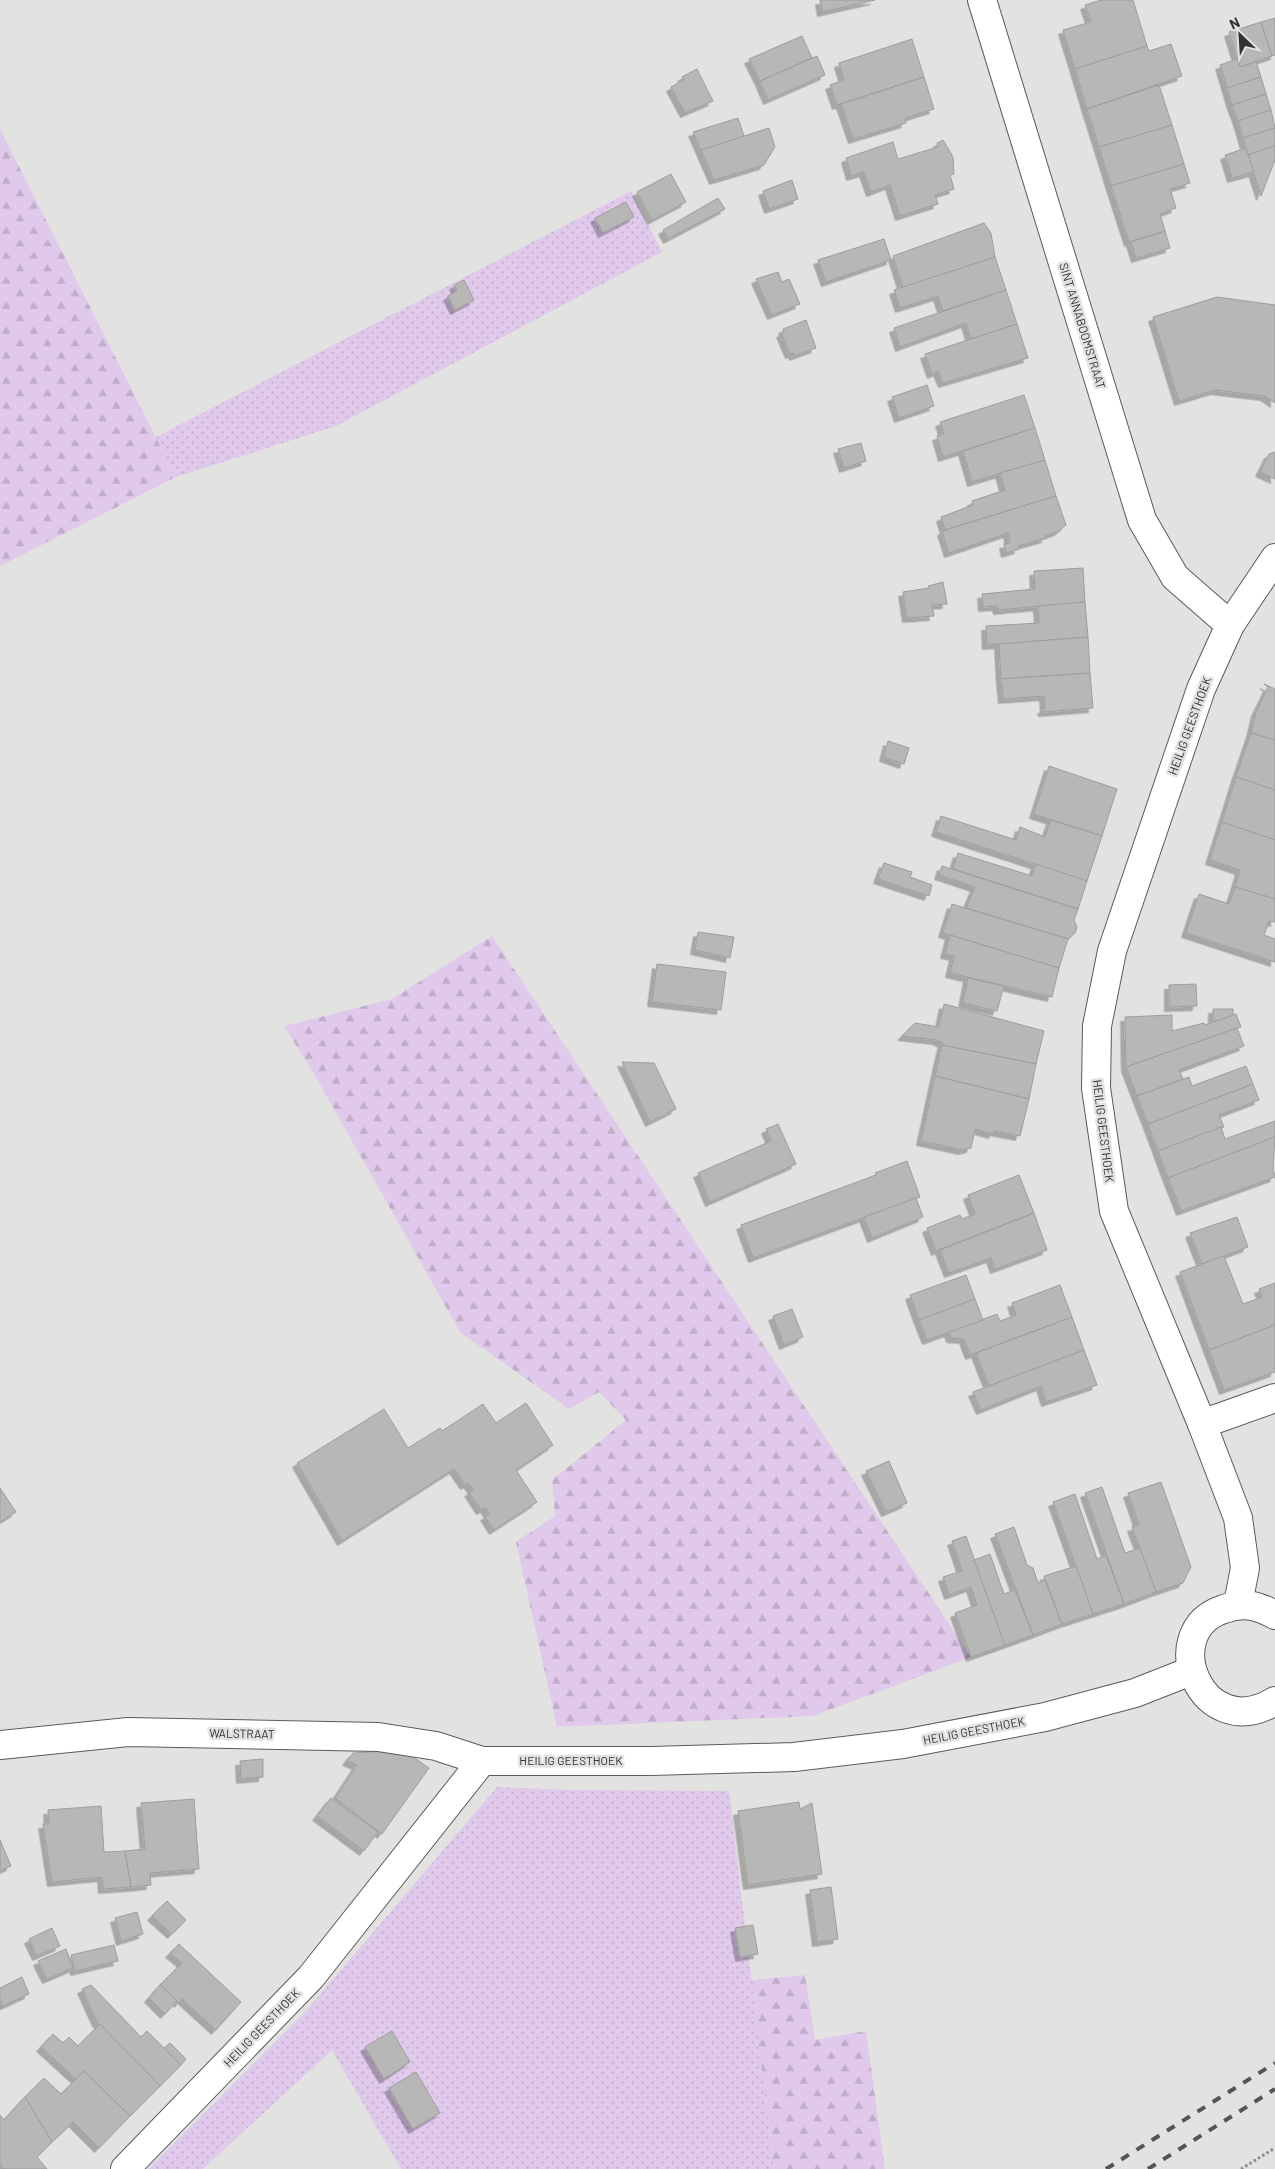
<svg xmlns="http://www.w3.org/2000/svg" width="1275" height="2169" viewBox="0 0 1275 2169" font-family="Barlow,sans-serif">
  <defs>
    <pattern id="grass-dots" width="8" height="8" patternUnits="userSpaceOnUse" patternTransform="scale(1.25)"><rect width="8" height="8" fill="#e0c9eb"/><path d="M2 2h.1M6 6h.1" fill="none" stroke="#c1adca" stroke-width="1.8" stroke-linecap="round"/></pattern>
    <pattern id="forest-firs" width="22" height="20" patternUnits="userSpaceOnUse" patternTransform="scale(1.25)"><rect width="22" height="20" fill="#e0c9eb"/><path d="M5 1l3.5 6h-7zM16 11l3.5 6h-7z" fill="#c1adca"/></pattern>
    <filter id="shadow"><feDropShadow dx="-4.5" dy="4.5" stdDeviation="0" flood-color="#0004"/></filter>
  </defs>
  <rect width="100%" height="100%" fill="#e2e3e0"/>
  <g fill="url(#grass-dots)">
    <path d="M631,191L662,252L336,426L176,477L156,437Z"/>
    <path d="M497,1787L572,1790L729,1791L774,2169H401L332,2050L203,2169H148L306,2011Z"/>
  </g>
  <g fill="url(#forest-firs)">
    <path d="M0,129L176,477L0,566Z"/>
    <path d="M492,936L971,1657L813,1716L557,1727L516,1542L555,1516L552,1480L626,1420L599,1392L569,1409L460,1332L313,1072L284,1026L392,999Z"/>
    <path d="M805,1975L815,2040L866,2031L885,2169H774L751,1980Z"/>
  </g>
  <g fill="#b7b8b5" stroke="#9d9d9b" filter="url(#shadow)">
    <path d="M820,0H875L822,12Z"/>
    <path d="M1101,0H1133L1147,46L1075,69L1063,30L1091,22L1085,5Z"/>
    <path d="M1275,18V55L1272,56L1261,22Z"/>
    <path d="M1261,22L1272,56L1240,67L1229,32Z"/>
    <path d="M802,36L812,58L760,81L749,59Z"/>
    <path d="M912,39L924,77L837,105L830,85L844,80L839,63Z"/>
    <path d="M1171,44L1182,76L1087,109L1075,69L1147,46L1149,51Z"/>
    <path d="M817,56L825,75L768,100L760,81Z"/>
    <path d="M1237,59L1240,67L1256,62L1261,77L1227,88L1220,65Z"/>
    <path d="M697,69L713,101L685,113L671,87L684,80L682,77Z"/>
    <path d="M924,77L934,109L905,118L906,123L853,139L841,104Z"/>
    <path d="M1261,77L1266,94L1232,105L1227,88Z"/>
    <path d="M1159,85L1172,125L1099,147L1087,109Z"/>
    <path d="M1266,94L1271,110L1238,121L1232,105Z"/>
    <path d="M1271,110L1275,128L1243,138L1238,121Z"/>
    <path d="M738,118L744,136L701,150L693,132Z"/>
    <path d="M1172,125L1184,164L1111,186L1099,147Z"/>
    <path d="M769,128L775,147L764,165L714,180L701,150Z"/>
    <path d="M1275,128V146L1248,155L1243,138Z"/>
    <path d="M943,140L953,157L954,174L950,175L954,189L935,195L938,204L900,216L890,185L871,192L864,172L851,176L846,158L893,142L898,159L938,147L937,143Z"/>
    <path d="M1275,146V160L1261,196L1248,155Z"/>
    <path d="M1246,148L1254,172L1232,178L1225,155Z"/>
    <path d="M1184,164L1190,183L1170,189L1176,208L1160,214L1165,231L1129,242L1111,186Z"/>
    <path d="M671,174L686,202L652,220L637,192Z"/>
    <path d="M792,180L798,199L769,209L763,191Z"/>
    <path d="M718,198L725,209L668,239L663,230Z"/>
    <path d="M626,202L634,217L603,233L595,218Z"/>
    <path d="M984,223L991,233L995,257L903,288L893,256Z"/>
    <path d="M1165,231L1170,248L1136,258L1131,242Z"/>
    <path d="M884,239L891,260L826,282L818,260Z"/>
    <path d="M995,257L1006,290L943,311L938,296L900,308L894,290Z"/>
    <path d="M778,272L782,282L789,279L800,304L772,315L756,279Z"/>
    <path d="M464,280L474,300L455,310L448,296L457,291L454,285Z"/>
    <path d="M1006,290L1017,324L971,339L966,323L900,347L894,328Z"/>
    <path d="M1217,297L1275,305V403L1265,396L1215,390L1179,401L1153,317Z"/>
    <path d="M806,320L816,348L794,356L793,353L790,354L781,333L784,332L783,329Z"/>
    <path d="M1017,324L1028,358L943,383L938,371L932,374L925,354Z"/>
    <path d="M927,385L934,406L899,418L892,397Z"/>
    <path d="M1024,395L1035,428L943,457L937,436L944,434L940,422Z"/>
    <path d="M1035,428L1045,460L972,482L963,451Z"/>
    <path d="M861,443L866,461L844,468L838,449Z"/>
    <path d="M1275,452V479L1260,472L1269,454Z"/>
    <path d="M1045,460L1056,496L945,530L941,517L973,505L972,501L1005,490L1000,473Z"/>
    <path d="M1056,496L1066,525L1059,531L1045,536L1046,538L1018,546L1019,549L1006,553L1004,544L1010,543L1008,533L949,553L942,531Z"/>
    <path d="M1083,568L1085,602L998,610L997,606L983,607L982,594L1035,589L1034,571Z"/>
    <path d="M943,582L947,604L932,605L934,616L907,618L903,592L929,588L928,586Z"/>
    <path d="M1085,602L1088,637L987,645L986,626L1039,623L1038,606Z"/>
    <path d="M1088,637L1090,673L1001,679L999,644Z"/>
    <path d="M1090,673L1093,708L1043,712L1042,709H1045L1044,696L1003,699L1001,679Z"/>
    <path d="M1264,684L1275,689V740L1251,733L1256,712L1268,687Z"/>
    <path d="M1251,733L1275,740V790L1236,777Z"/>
    <path d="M888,741L909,748L904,764L884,757Z"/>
    <path d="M1049,766L1117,789L1102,836L1034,814Z"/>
    <path d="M1236,777L1275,790V840L1222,822Z"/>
    <path d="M941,816L1016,840L1020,827L1045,837L1051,820L1102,836L1087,881L936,832Z"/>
    <path d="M1222,822L1275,840V899L1235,887L1240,870L1210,860Z"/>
    <path d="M958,853L1032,876L1036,864L1087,881L1078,909L953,869Z"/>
    <path d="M884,863L912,872L910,877L932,885L929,896L878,879Z"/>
    <path d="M942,866L1078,909L1074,920L1077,927L1075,933L1068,939L966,908L975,887L939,875Z"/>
    <path d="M1235,887L1275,899V922L1269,921L1264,935L1275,939V962L1186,933L1199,894L1229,904Z"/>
    <path d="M952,904L1068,939L1059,968L943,933Z"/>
    <path d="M698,932L734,937L730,958L695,950Z"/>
    <path d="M950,935L1059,968L1052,997L950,973L954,956L945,954Z"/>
    <path d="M657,964L726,972L721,1010L652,1002Z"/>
    <path d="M968,978L1004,986L997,1011L963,1003Z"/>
    <path d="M1196,984L1197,1006L1169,1007V985Z"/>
    <path d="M944,1004L1044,1031L1036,1064L942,1045L943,1043L937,1040L902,1036L915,1023L939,1027Z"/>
    <path d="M1213,1009H1233V1016L1213,1022Z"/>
    <path d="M1236,1014L1241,1027L1126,1067L1125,1017L1172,1015V1031L1204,1023L1205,1025Z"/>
    <path d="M1237,1028L1244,1046L1179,1070L1183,1079L1137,1096L1126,1067Z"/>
    <path d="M942,1045L1036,1064L1029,1099L935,1076Z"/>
    <path d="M622,1062L654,1063L676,1109L650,1122Z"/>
    <path d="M1246,1066L1253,1084L1148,1124L1137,1096L1189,1077L1192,1086Z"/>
    <path d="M935,1076L1029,1099L1020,1136L994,1131L993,1134L975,1129L971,1148L963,1150L921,1141Z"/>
    <path d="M1253,1084L1259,1100L1219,1115L1224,1127L1158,1151L1148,1124Z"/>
    <path d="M1275,1121V1137L1168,1178L1158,1151L1221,1127L1225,1139Z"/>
    <path d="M778,1124L796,1164L710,1202L698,1173L771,1141L766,1129Z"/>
    <path d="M1275,1137L1273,1168L1275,1177L1181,1211L1168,1178Z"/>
    <path d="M907,1161L920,1197L753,1258L741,1225L876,1175L875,1173Z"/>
    <path d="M1019,1175L1034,1213L936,1251L927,1228L960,1215L962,1219L975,1214L968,1195Z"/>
    <path d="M916,1198L923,1217L872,1238L864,1217Z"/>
    <path d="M1034,1213L1047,1250L995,1269L991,1258L949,1273L940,1250Z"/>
    <path d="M1237,1217L1248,1247L1202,1264L1190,1233Z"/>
    <path d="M1224,1256L1243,1304L1262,1297L1259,1289L1275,1283V1325L1209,1350L1180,1272Z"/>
    <path d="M966,1275L975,1299L919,1320L910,1295Z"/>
    <path d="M1060,1285L1072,1317L970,1355L964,1339L951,1338L949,1332L997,1314L1000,1321L1016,1315L1012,1303Z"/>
    <path d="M975,1299L983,1320L927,1340L919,1320Z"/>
    <path d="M792,1309L803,1337L784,1345L773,1316Z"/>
    <path d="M1072,1317L1084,1350L989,1386L976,1353Z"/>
    <path d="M1275,1325V1372L1224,1390L1209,1350Z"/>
    <path d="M1084,1350L1097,1385L1046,1402L1041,1386L981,1410L973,1392Z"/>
    <path d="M526,1403L553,1445L516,1470L537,1502L494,1530L485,1516L489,1514L485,1508L481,1510L469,1492L473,1490L468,1483L465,1485L454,1469L342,1541L297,1463L384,1409L408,1448L440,1428L442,1431L483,1404L496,1423Z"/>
    <path d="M889,1461L907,1503L886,1512L866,1471Z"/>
    <path d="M1161,1482L1191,1567L1183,1583L1156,1592L1132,1527L1139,1525L1128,1493Z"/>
    <path d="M1102,1487L1125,1553L1140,1548L1156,1592L1124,1604L1085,1493Z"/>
    <path d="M0,1488L16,1512L0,1522Z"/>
    <path d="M1075,1494L1097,1559L1106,1555L1124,1604L1093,1614L1053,1502Z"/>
    <path d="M1014,1527L1027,1565L1033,1568L1038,1583L1045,1580L1062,1624L1033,1635L995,1534Z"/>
    <path d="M966,1536L1005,1645L971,1657L955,1613L977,1605L971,1587L949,1595L943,1577L962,1571L952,1541Z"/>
    <path d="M990,1554L1004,1594L1015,1590L1033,1635L1005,1645L974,1560Z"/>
    <path d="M1076,1566L1093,1614L1062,1624L1044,1576Z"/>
    <path d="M403,1750L429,1768L382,1834L335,1798L357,1765L347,1761L353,1753Z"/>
    <path d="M263,1759V1777L241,1779L240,1761Z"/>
    <path d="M331,1798L378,1832L364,1851L317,1816Z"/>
    <path d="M194,1799L199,1869L150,1873L151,1885L131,1887L125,1851L145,1849L141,1803Z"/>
    <path d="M799,1802L800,1809L812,1803L822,1874L748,1885L738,1811Z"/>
    <path d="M101,1806L104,1852L125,1851L131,1887L103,1889L102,1877L52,1882L43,1824H49L48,1810Z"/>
    <path d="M0,1840L11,1866L0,1871Z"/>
    <path d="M831,1887L838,1939L817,1942L810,1890Z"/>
    <path d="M167,1901L186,1920L172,1934L152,1916Z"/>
    <path d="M137,1912L143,1934L121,1941L115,1918Z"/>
    <path d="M753,1925L758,1954L740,1957L735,1928Z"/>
    <path d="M52,1928L60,1946L37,1956L29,1939Z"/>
    <path d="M179,1944L241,2002L216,2030L182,1999L179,2003L160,1985L182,1963L170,1953Z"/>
    <path d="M114,1945L118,1961L75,1971L71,1955Z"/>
    <path d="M66,1949L73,1968L47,1979L38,1961Z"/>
    <path d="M22,1977L29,1994L3,2006L0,2000V1988Z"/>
    <path d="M91,1985L141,2037L147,2031L181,2065L160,2086L97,2022L82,1989Z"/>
    <path d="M160,1985L177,2001L165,2014L149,1998Z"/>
    <path d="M100,2024L160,2086L130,2116L84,2071L76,2079L41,2047L53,2034L63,2043L69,2037L78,2046Z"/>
    <path d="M392,2031L410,2062L384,2079L365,2047Z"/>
    <path d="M170,2043L186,2059L181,2065L164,2048Z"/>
    <path d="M84,2071L130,2116L99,2148L73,2122L52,2142L25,2097L44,2078L61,2094Z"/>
    <path d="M416,2072L440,2113L413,2129L389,2088Z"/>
    <path d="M25,2097L52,2142L37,2157L47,2169H4L0,2164V2115L4,2120Z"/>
  </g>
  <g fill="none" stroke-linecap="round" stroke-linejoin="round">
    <g stroke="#5b5c59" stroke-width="30">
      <g id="minor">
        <path d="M982,0L1142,520L1175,577L1230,625"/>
        <path d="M1202,1424L1275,1398"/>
        <path d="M1238,1604L1245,1568L1238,1518L1202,1424L1114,1211L1096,1088L1097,1026L1112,951L1201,689L1230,625L1275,558"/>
        <path d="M1275,1615C1257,1605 1243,1602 1224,1609C1155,1631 1202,1746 1275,1701"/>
        <path d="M0,1745L128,1732L378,1737L436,1746L482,1761H651L794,1757L903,1744L1045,1717L1135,1693L1191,1671"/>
        <path d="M125,2169L311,1977L482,1761"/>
      </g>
    </g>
    <path stroke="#8c8d8b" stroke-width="3" stroke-dasharray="2.5 2.5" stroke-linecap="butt" d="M1241,2169L1275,2148"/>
    <use href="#minor" stroke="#fff" stroke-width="28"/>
    <g stroke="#545453" stroke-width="4" stroke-dasharray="9 9" stroke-linecap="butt">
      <path d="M1106,2169L1275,2063"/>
      <path d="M1148,2169L1275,2089"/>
    </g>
  </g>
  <g text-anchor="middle" stroke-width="5" stroke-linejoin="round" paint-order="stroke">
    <g font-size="12" fill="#323231" stroke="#e2e3e0">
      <text transform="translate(1082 326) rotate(73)" y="4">SINT ANNABOOMSTRAAT</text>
      <text transform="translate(1190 726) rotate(-70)" y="4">HEILIG GEESTHOEK</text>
      <text transform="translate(1103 1131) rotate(83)" y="4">HEILIG GEESTHOEK</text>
      <text transform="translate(974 1731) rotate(-11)" y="4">HEILIG GEESTHOEK</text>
      <text transform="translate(242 1734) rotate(1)" y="4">WALSTRAAT</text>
      <text x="571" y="1765">HEILIG GEESTHOEK</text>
      <text transform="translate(262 2028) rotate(-46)" y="4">HEILIG GEESTHOEK</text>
    </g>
  </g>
  <g transform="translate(1240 35) rotate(335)" stroke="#e2e3e0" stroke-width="4" paint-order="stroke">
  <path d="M0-4L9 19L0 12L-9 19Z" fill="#323231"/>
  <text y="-8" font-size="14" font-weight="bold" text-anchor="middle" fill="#323231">N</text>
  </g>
</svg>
